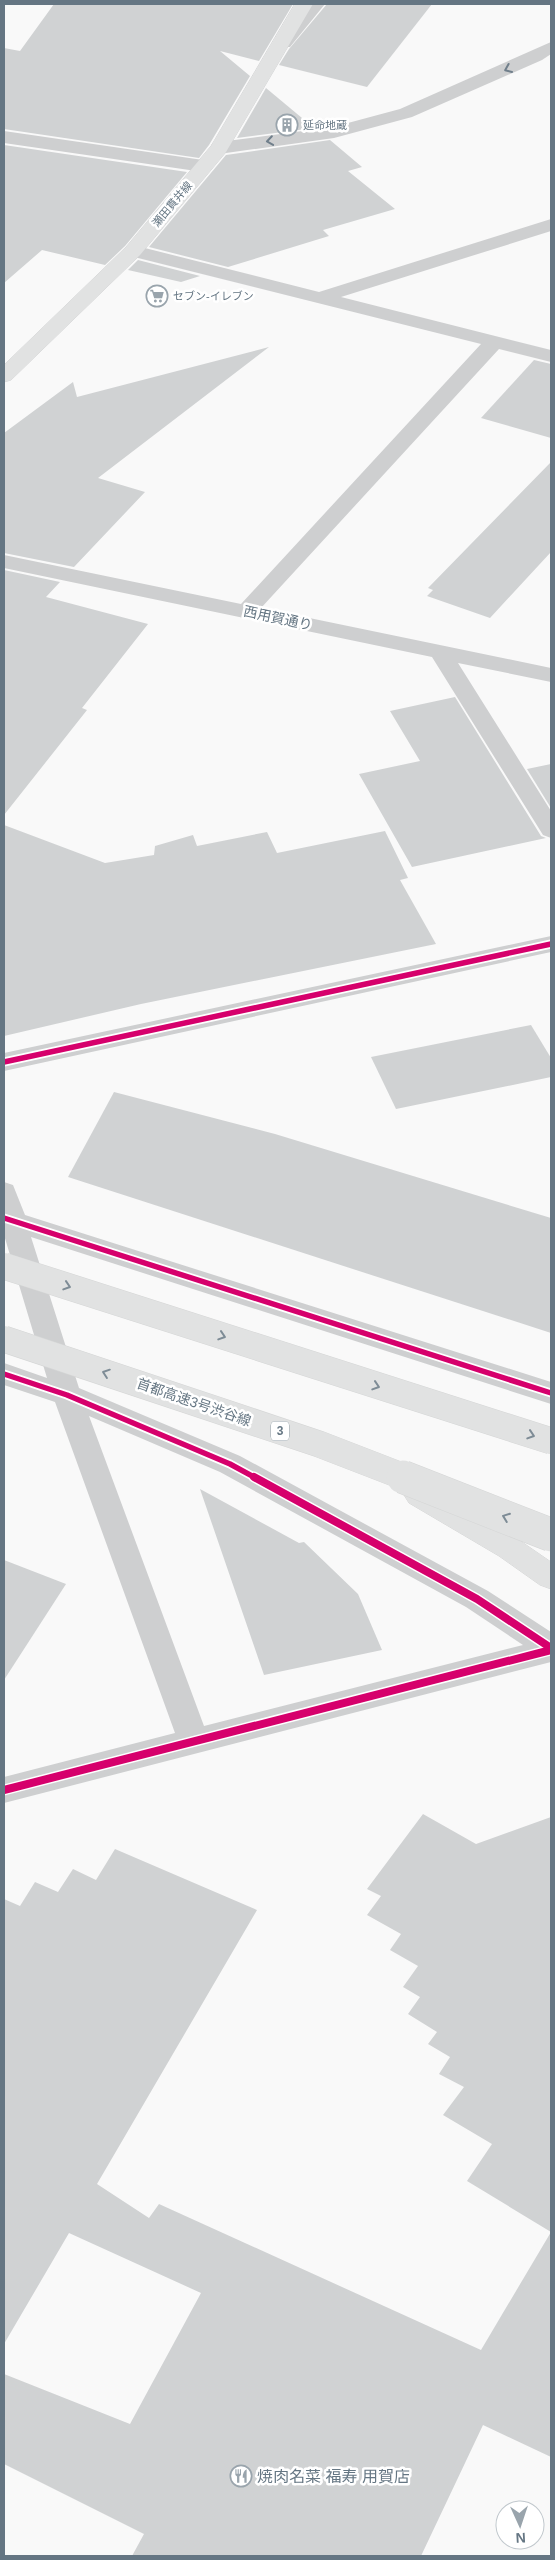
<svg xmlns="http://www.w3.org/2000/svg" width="555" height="2560" viewBox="0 0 555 2560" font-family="Arial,'Noto Sans JP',sans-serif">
  <rect width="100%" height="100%" fill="#f9f9f9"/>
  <g fill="#d0d2d3">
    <path d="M54,4H293L259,61L220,51L250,76L209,145L199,158L4,129V48L20,51Z"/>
    <path d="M327,4H432L367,87L279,65L289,49Z"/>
    <path d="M266,88L314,128L237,138Z"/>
    <path d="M330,140L362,167L348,171L395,209L323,230L329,236L228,267L149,247L226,155Z"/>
    <path d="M4,145L187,172L125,246L105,265L42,250L4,283Z"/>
    <path d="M138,260L200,276L181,282L128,270Z"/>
    <path d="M269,347L98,478L145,492L74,567L4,553V433L73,382L77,397Z"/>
    <path d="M534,360L551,364V438L481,418Z"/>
    <path d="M551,462V552L490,618L427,596L433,590L428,588Z"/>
    <path d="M4,570L60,582L46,597L148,624L82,708L87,710L4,815Z"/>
    <path d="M455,697L541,836L546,838L412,867L359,774L420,761L390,711Z"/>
    <path d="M551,764V808L527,769Z"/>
    <path d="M4,825L105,863L154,855L155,846L193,835L197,846L267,832L277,853L385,831L408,878L400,880L436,944L141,1004L4,1036Z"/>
    <path d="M531,1025L551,1058V1077L396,1109L371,1057Z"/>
    <path d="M114,1092L275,1134L551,1218V1333L68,1177Z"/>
    <path d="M200,1489L299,1543L304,1542L358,1594L382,1650L264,1675Z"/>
    <path d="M4,1560L66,1584L4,1680Z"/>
    <path d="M423,1814L476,1844L551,1817V2232L467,2181L492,2144L443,2115L464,2087L439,2074L450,2057L428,2044L437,2032L408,2014L420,1997L403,1987L418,1966L390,1950L401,1934L367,1915L381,1896L367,1889Z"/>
    <path d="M115,1849L257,1910L97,2184L149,2218L159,2204L481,2350L551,2232V2457L483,2425L421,2556H132L144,2534L4,2464V2374L130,2424L201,2293L69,2233L4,2344V1899L20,1906L35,1882L58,1892L73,1869L96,1880Z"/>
  </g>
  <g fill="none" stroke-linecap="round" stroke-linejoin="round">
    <g stroke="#d5d6d7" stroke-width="1">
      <path id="major" d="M295,4H313L226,152L140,255L11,380L4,382V365L126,247L211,146Z"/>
    </g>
    <g stroke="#d5d6d6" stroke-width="1">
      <path id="highway" d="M419,1484L429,1487L519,1540L551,1562V1589L540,1585L499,1556L409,1503L404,1495L409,1487Z"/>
    </g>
    <g fill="#cecfd0" fill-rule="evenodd">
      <path d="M307,4H325L290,47H278L275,43Z"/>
      <path d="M551,42V54L542,60L412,117L334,138L219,154L212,152L210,148L212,144L219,142L333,127L400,109Z"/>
      <path d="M4,131L203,160L210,162L212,166L210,170L203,172L4,143Z"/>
      <path d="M551,219V231L341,297L551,350V362L499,349L261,608L551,668V682L458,663L551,811V838L543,835L432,657L4,568V555L241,604L481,344L126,255L123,251L126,247L133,245L319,292Z"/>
      <path d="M551,936V952L4,1071V1053Z"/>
      <path d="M4,1182L13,1185L25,1215L551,1382V1404L31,1237L79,1388L240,1456L488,1591L551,1632V1662L4,1803V1777L175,1733L55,1402L4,1385V1363L47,1378L4,1235ZM89,1416L220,1472L466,1607L523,1645L204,1726Z"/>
    </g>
    <use href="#major" fill="#e1e2e2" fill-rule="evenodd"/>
    <use href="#highway" fill="#e1e2e2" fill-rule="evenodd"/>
    <g stroke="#d5d6d6" stroke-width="27" stroke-linecap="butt">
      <g id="highway-bridge-far1">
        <path d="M4,1266L551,1441"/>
        <path d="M4,1339L319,1444L407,1478"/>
      </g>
    </g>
    <g stroke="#d5d6d6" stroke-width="34" stroke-linecap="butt">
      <path id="highway-bridge" d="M403,1477L551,1535"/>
    </g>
    <use href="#highway-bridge-far1" stroke="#e1e2e2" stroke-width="26"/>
    <use href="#highway-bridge" stroke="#e1e2e2" stroke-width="33"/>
    <g stroke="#fff" stroke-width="9">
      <g id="cycleway-far1">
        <path d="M4,1062L551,944"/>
        <path d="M4,1218L551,1393"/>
        <path d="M4,1374L67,1395L230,1464L256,1478"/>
      </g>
    </g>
    <g stroke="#fff" stroke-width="11">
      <g id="cycleway">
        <path d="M254,1477L477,1599L551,1648"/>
        <path d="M4,1790L551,1650"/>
      </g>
    </g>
    <use href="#cycleway-far1" stroke="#d6006c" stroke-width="5.5"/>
    <use href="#cycleway" stroke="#d6006c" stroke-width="8"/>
  </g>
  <defs><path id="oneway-chevron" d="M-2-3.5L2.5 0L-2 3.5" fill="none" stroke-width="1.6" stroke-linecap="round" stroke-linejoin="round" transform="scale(1.25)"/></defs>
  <g stroke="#707f8b">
    <use href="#oneway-chevron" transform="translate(508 69) rotate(157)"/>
    <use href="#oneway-chevron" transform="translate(270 141) rotate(172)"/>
  </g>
  <g stroke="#7e8c96">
    <use href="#oneway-chevron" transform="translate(67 1286) rotate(18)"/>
    <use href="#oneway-chevron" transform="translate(222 1336) rotate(18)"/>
    <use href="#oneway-chevron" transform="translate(106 1373) rotate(-161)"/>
    <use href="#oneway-chevron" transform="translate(376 1386) rotate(18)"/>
    <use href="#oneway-chevron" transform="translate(531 1435) rotate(18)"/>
    <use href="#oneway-chevron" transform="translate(506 1517) rotate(-159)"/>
  </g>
  <defs>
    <g id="building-ring" transform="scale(1.125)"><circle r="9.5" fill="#fff" stroke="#99a4ac" stroke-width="1.5"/><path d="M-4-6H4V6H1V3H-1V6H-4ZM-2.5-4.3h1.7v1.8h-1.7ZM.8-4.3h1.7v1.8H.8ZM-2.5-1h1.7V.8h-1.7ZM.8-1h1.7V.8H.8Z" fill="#99a4ac"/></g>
    <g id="supermarket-ring" transform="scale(1.125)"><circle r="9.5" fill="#fff" stroke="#99a4ac" stroke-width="1.5"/><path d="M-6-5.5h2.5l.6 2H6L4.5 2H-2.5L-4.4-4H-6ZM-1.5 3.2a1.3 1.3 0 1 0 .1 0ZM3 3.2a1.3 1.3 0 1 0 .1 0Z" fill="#99a4ac"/></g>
    <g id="restaurant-ring" transform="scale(1.125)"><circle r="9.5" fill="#fff" stroke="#99a4ac" stroke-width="1.5"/><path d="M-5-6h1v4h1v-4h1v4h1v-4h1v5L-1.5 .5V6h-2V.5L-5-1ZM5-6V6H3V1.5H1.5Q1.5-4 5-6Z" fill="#99a4ac"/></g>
  </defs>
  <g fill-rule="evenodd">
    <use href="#building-ring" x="287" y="125"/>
    <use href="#supermarket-ring" x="157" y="296"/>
    <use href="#restaurant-ring" x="241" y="2476"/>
  </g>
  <g text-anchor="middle" stroke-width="5" stroke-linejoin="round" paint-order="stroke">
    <g font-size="11" fill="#657683" stroke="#fff" text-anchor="start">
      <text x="303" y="129">延命地蔵</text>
      <text x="173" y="300">セブン-イレブン</text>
    </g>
    <g font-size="11" fill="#657683" stroke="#fff">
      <text transform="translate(172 204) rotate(-50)" y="4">瀬田貫井線</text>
    </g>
    <rect fill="#fff" stroke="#939fa8" stroke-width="1" x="271" y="1421.5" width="18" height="19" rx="4"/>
    <g font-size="12" font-weight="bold" fill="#657683">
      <text x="280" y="1435">3</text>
    </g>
    <g font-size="14" fill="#657683" stroke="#fff">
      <text transform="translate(278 618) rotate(12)" y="5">西用賀通り</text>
      <text transform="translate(194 1402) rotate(19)" y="5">首都高速3号渋谷線</text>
    </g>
    <g font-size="16" fill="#657683" stroke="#fff" text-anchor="start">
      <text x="257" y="2482">焼肉名菜 福寿 用賀店</text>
    </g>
  </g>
  <rect width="555" height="2560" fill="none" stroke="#657683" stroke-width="10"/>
  <g transform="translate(520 2525) rotate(177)"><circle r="24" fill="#ffffff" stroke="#c1c8cd"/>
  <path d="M0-4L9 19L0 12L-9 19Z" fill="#99a4ac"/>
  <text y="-8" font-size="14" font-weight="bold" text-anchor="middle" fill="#657683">N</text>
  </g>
</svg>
